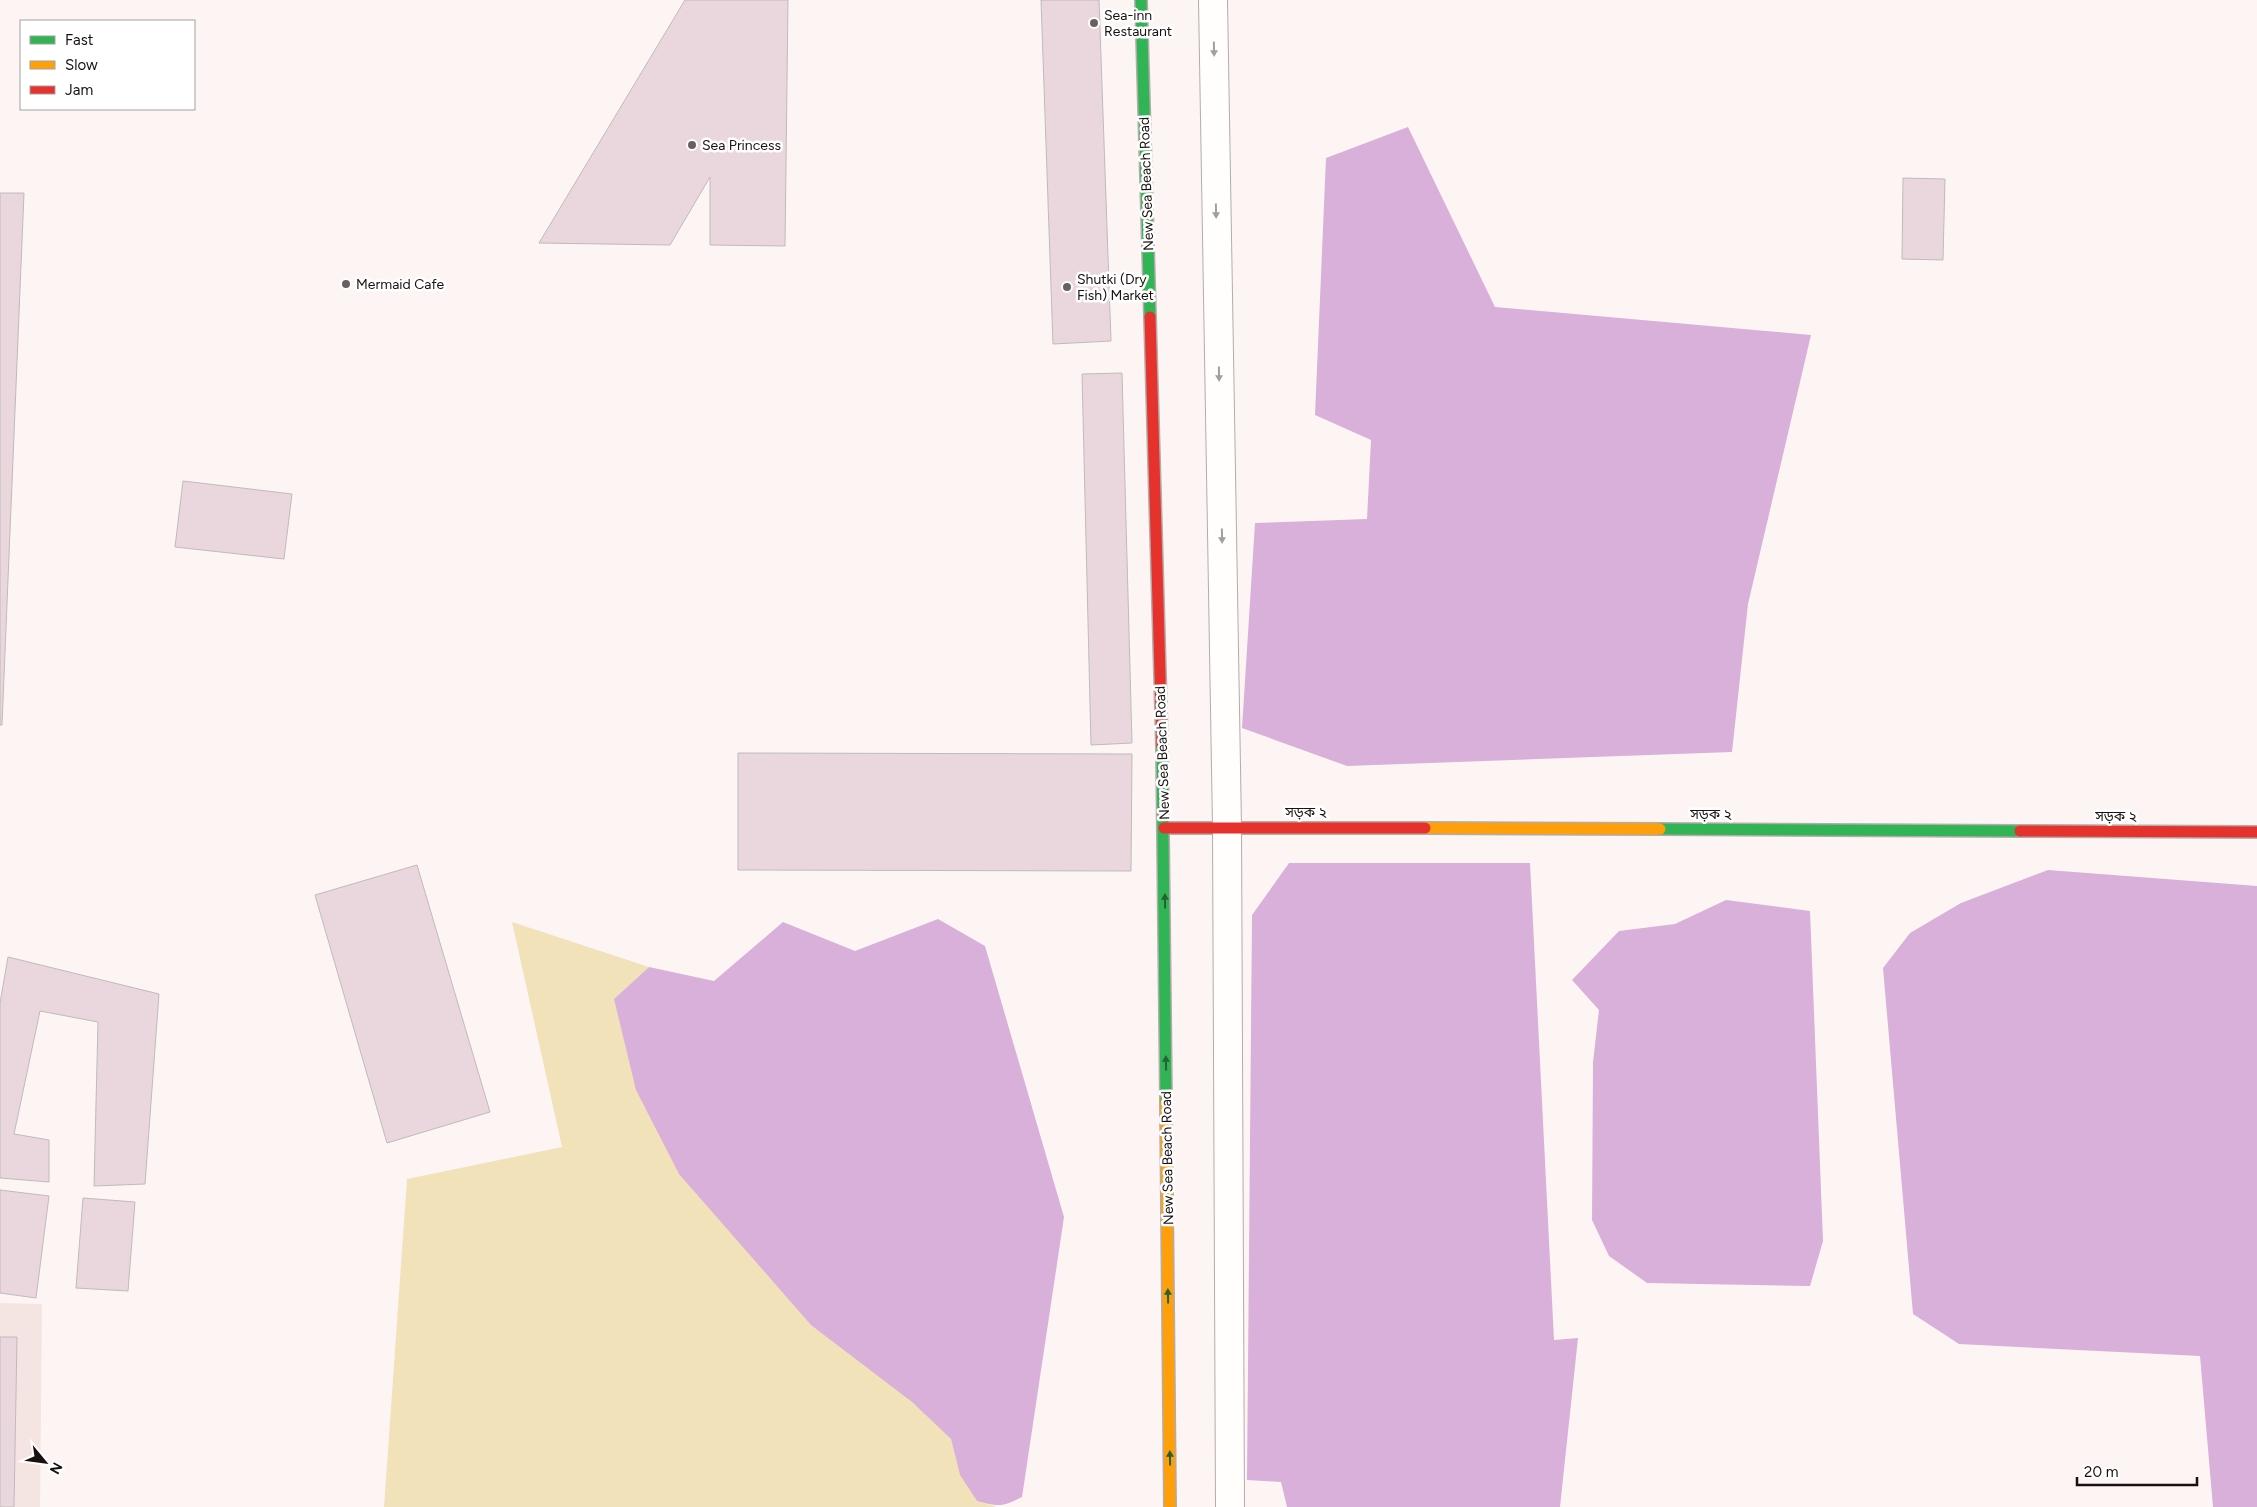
<svg xmlns="http://www.w3.org/2000/svg" width="2257" height="1507" viewBox="0 0 2257 1507" font-family="Figtree,'Noto Sans Bengali',sans-serif">
  <rect width="100%" height="100%" fill="#fcf5f4"/>
  <path fill="#f4e4e2" d="M0,1303L42,1304L40,1507H0Z"/>
  <path fill="#f2e2b9" d="M512,922L649,967L614,999L912,1402L951,1439L960,1474L977,1501L997,1507H384L407,1179L562,1147Z"/>
  <g fill="#d8b0d9">
    <path d="M1408,127L1495,307L1811,335L1748,604L1732,752L1347,766L1242,728L1255,523L1367,519L1371,440L1315,415L1326,158Z"/>
    <path d="M1289,863H1530L1554,1340L1578,1338L1560,1507H1287L1281,1482L1247,1480L1252,915Z"/>
    <path d="M2048,870L2257,886V1507H2213L2200,1356L1959,1344L1913,1314L1883,968L1910,933L1961,903Z"/>
    <path d="M1726,900L1810,911L1823,1241L1810,1286L1647,1283L1609,1256L1592,1220L1593,1062L1599,1010L1572,980L1619,931L1675,924Z"/>
    <path d="M938,919L985,946L1064,1217L1022,1497C1002,1507 999,1507 977,1501L960,1475L951,1439L912,1402L811,1325L679,1174L636,1090L614,999L649,967L714,981L783,922L855,951Z"/>
  </g>
  <g fill="#ead7dd" stroke="#c0baba">
    <path d="M685,0H788L785,246L710,245V177L670,245L539,243Z"/>
    <path d="M1041,0H1099L1111,341L1053,344Z"/>
    <path d="M1903,178L1945,179L1943,260L1902,259Z"/>
    <path d="M0,193H24L2,725H0Z"/>
    <path d="M1122,373L1132,743L1091,745L1082,374Z"/>
    <path d="M183,481L292,494L284,559L175,547Z"/>
    <path d="M738,753L1132,754L1131,871L738,870Z"/>
    <path d="M417,865L490,1112L387,1143L315,895Z"/>
    <path d="M8,957L159,994L145,1184L94,1186L98,1022L40,1011L14,1134L49,1140V1182L0,1178V1003Z"/>
    <path d="M0,1190L49,1196L36,1298L0,1293Z"/>
    <path d="M83,1198L135,1202L128,1291L76,1288Z"/>
    <path d="M0,1337H17L14,1507H0Z"/>
  </g>
  <g fill="none" stroke-linecap="round" stroke-linejoin="round">
    <g stroke="#b3acab" stroke-width="30">
      <path id="street" d="M1213,0L1227,827L1230,1507"/>
    </g>
    <g stroke="#b3acab" stroke-width="14">
      <g id="fast">
        <path d="M1141,0L1150,317"/>
        <path d="M1162,746L1166,1102"/>
        <path d="M1660,829L2020,831"/>
      </g>
    </g>
    <g stroke="#b3acab" stroke-width="14">
      <g id="slow">
        <path d="M1425,828L1660,829"/>
        <path d="M1166,1102L1170,1507"/>
      </g>
    </g>
    <g stroke="#b3acab" stroke-width="14">
      <g id="jam">
        <path d="M1150,317L1162,746"/>
        <path d="M1164,828H1425"/>
        <path d="M2020,831L2257,832"/>
      </g>
    </g>
    <use href="#street" stroke="#fffefd" stroke-width="28"/>
    <use href="#fast" stroke="#30b455" stroke-width="11"/>
    <use href="#slow" stroke="#ff9f0a" stroke-width="11"/>
    <use href="#jam" stroke="#e5322d" stroke-width="11"/>
  </g>
  <defs><path id="oneway-solid" d="M-6-.8H1V-3.2L6.5 0L1 3.2V.8H-6Z" transform="scale(1.25)"/></defs>
  <g fill="#a39f9e">
    <use href="#oneway-solid" transform="translate(1214 49) rotate(89)"/>
    <use href="#oneway-solid" transform="translate(1216 211) rotate(89)"/>
    <use href="#oneway-solid" transform="translate(1219 374) rotate(89)"/>
    <use href="#oneway-solid" transform="translate(1222 536) rotate(89)"/>
  </g>
  <g fill="#246232">
    <use href="#oneway-solid" transform="translate(1165 901) rotate(-91)"/>
    <use href="#oneway-solid" transform="translate(1166 1063) rotate(-91)"/>
    <use href="#oneway-solid" transform="translate(1168 1296) rotate(-91)"/>
    <use href="#oneway-solid" transform="translate(1170 1458) rotate(-91)"/>
  </g>
  <g fill="#686160" stroke="#fff" stroke-width="2">
    <circle cx="1094" cy="23" r="5"/>
    <circle cx="692" cy="145" r="5"/>
    <circle cx="346" cy="284" r="5"/>
    <circle cx="1067" cy="287" r="5"/>
  </g>
  <g text-anchor="middle" stroke-width="5" stroke-linejoin="round" paint-order="stroke">
    <g font-size="14" fill="#181110" stroke="#fff" text-anchor="start">
      <text x="1104" y="20">Sea-inn<tspan x="1104" dy="16">Restaurant</tspan></text>
      <text x="702" y="150">Sea Princess</text>
      <text x="1077" y="284">Shutki (Dry<tspan x="1077" dy="16">Fish) Market</tspan></text>
      <text x="356" y="289">Mermaid Cafe</text>
    </g>
    <g font-size="14" fill="#181110" stroke="#fff">
      <text transform="translate(1146 184) rotate(-92)" y="5">New Sea Beach Road</text>
      <text transform="translate(1162 753) rotate(-92)" y="5">New Sea Beach Road</text>
      <text x="1306" y="817">সড়ক ২</text>
      <text x="1711" y="819">সড়ক ২</text>
      <text x="2116" y="821">সড়ক ২</text>
      <text transform="translate(1167 1158) rotate(-91)" y="5">New Sea Beach Road</text>
    </g>
  </g>
  <rect x="20" y="20" width="175" height="90" fill="#ffffff" stroke="#a3a09f"/>
  <rect x="30" y="36" width="25" height="8" fill="#30b455" stroke="#a3a09f"/>
  <text x="65" y="45" font-size="15" fill="#181110">Fast</text>
  <rect x="30" y="61" width="25" height="8" fill="#ff9f0a" stroke="#a3a09f"/>
  <text x="65" y="70" font-size="15" fill="#181110">Slow</text>
  <rect x="30" y="86" width="25" height="8" fill="#e5322d" stroke="#a3a09f"/>
  <text x="65" y="95" font-size="15" fill="#181110">Jam</text>
  <g transform="translate(45 1462) rotate(119)" stroke="#ffffff" stroke-width="4" paint-order="stroke">
  <path d="M0-4L9 19L0 12L-9 19Z" fill="#181110"/>
  <text y="-8" font-size="14" font-weight="bold" text-anchor="middle" fill="#181110">N</text>
  </g>
  <path d="M2077 1477v8h120v-8" fill="none" stroke="#181110" stroke-width="2.5"/>
  <text x="2084" y="1477" font-size="15" fill="#181110" stroke="#ffffff" stroke-width="4" paint-order="stroke">20 m</text>
</svg>
